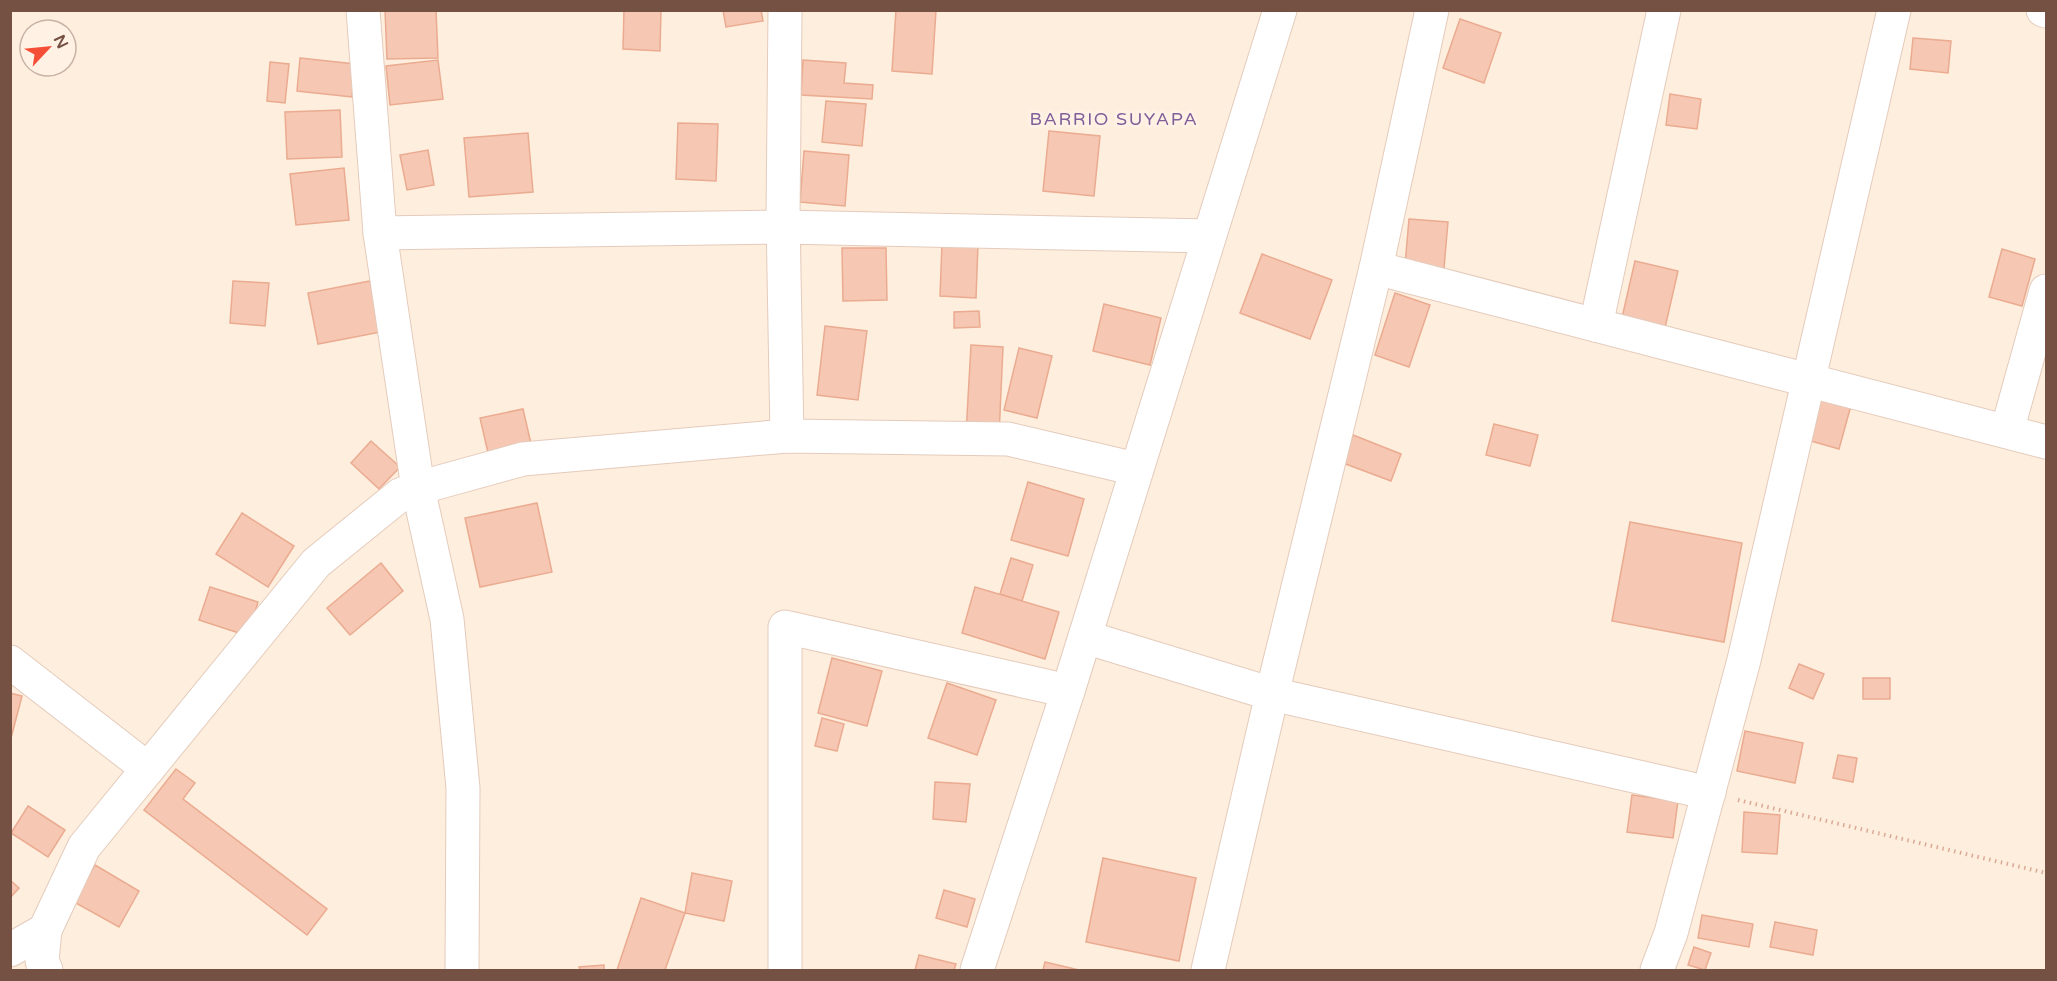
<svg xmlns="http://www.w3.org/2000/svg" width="2057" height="981" viewBox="0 0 2057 981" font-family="'Varela Round',sans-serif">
  <rect width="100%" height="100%" fill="#feeedd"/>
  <g fill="#f6c7b2" stroke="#eaab91" stroke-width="1.5">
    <path d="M385,10H436L438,58L387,59Z"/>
    <path d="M624,10H661L660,51L623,49Z"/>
    <path d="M723,10H761L763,21L726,27Z"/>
    <path d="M896,10H936L932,74L892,71Z"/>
    <path d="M1460,19L1501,33L1484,83L1443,68Z"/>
    <path d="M1913,38L1951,41L1948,73L1910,69Z"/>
    <path d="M300,58L355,64L352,97L297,91Z"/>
    <path d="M438,60L443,99L390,105L386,66Z"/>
    <path d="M803,60L846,63L844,83L873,85L872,99L801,95Z"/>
    <path d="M270,62L289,64L285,103L267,101Z"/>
    <path d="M1670,94L1701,99L1697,129L1666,125Z"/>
    <path d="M826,101L866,104L862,146L822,142Z"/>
    <path d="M340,110L342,157L287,159L285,112Z"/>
    <path d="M678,123L718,124L716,181L676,179Z"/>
    <path d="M1049,131L1100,136L1094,196L1043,191Z"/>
    <path d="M528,133L533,192L469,197L464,138Z"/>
    <path d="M428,150L434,185L407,190L400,155Z"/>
    <path d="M804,151L849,155L845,206L800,202Z"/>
    <path d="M344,168L349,220L296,225L290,174Z"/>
    <path d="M1409,219L1448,222L1444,268L1405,265Z"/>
    <path d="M942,243L978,244L976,298L940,296Z"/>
    <path d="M842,248H886L887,300L843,301Z"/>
    <path d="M2002,249L2035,259L2022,306L1989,297Z"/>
    <path d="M1262,254L1332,280L1310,339L1240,313Z"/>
    <path d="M1635,261L1678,271L1664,332L1621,322Z"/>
    <path d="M233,281L269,283L265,326L230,323Z"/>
    <path d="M370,281L381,332L318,344L308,293Z"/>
    <path d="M1395,293L1430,305L1409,367L1375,355Z"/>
    <path d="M1104,304L1161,318L1150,365L1093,351Z"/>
    <path d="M979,311L980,327L954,328V312Z"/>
    <path d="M825,326L867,331L858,400L817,395Z"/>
    <path d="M971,345L1003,347L999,436L966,434Z"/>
    <path d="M1019,348L1052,356L1037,418L1004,410Z"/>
    <path d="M1817,392L1852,402L1839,449L1804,439Z"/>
    <path d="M523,409L532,448L489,457L480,418Z"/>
    <path d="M1494,424L1538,435L1530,466L1486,455Z"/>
    <path d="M1353,435L1401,454L1391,481L1343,463Z"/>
    <path d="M371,441L400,467L379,489L351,463Z"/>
    <path d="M1028,482L1084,499L1068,556L1011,540Z"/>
    <path d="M537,503L552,572L480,587L465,518Z"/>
    <path d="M242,513L294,546L268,587L216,554Z"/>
    <path d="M1630,522L1742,543L1724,642L1612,621Z"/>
    <path d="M1011,558L1033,565L1022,601L1000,594Z"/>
    <path d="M381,563L403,591L350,635L327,608Z"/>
    <path d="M210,587L258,602L248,636L199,620Z"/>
    <path d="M975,587L1059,612L1045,659L962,633Z"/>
    <path d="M832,658L882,671L867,726L818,713Z"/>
    <path d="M1799,664L1824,674L1813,699L1789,688Z"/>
    <rect x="1863" y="678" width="27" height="21"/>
    <path d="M947,683L996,700L977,755L928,738Z"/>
    <path d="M10,693L22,696L10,742Z"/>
    <path d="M822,718L844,724L837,751L815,746Z"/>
    <path d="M1745,731L1803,743L1795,783L1737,771Z"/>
    <path d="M1838,755L1857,758L1853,782L1833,778Z"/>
    <path d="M176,769L195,783L183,799L327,909L307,935L144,810Z"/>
    <path d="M935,782L970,784L966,822L933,819Z"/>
    <path d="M1632,795L1678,801L1673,838L1627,832Z"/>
    <path d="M28,806L65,830L48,857L11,833Z"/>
    <path d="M1744,812L1780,815L1777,854L1742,852Z"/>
    <path d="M1103,858L1196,878L1179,961L1086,942Z"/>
    <path d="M95,865L139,891L119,927L74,902Z"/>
    <path d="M692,873L732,881L724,921L685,913Z"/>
    <path d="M10,880L19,888L10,898Z"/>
    <path d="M944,890L975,899L967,927L936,918Z"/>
    <path d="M641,898L685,913L665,970H617Z"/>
    <path d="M1702,915L1753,924L1749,947L1698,938Z"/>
    <path d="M1775,922L1817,930L1813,955L1770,947Z"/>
    <path d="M1694,947L1711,953L1705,970L1688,965Z"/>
    <path d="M919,955L956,964L954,970H915Z"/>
    <path d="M1045,962L1079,970H1043Z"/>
    <path d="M604,965V970H580L579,967Z"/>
  </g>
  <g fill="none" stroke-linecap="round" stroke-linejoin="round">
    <g stroke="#e4cbbc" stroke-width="35">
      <g id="minor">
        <path d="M363,10L380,233L418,488L447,619L463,788L462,970"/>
        <path d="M785,10L783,218L787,436"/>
        <path d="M1432,10L1376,268L1272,694L1709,793"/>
        <path d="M2043,10L2046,11"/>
        <path d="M380,233L783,227L1209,236"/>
        <path d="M1376,268L2046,442"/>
        <path d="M1596,325L1664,10"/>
        <path d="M2007,431L2046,291"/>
        <path d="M1085,637L1272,694L1208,970"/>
        <path d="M10,662L148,769"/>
        <path d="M10,950L45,930"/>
        <path d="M46,970L42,961L45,930L84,847L316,563L400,495L418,488L523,459L787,436L1008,439L1136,469"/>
        <path d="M785,970V627L1068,691"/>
        <path d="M977,970L1068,691L1280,10"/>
        <path d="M1657,970L1671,933L1744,660L1894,10"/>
      </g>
    </g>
    <path stroke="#daaa96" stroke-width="4" stroke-dasharray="1.5 4.5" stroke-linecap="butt" d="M1738,800L2046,873"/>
    <use href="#minor" stroke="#fff" stroke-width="33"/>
  </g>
  <g text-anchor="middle" stroke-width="6" stroke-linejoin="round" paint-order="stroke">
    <g font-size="18" letter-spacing="1.5" fill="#805e9a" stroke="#fff2e5">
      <text x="1114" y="125">BARRIO SUYAPA</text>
    </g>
  </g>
  <rect width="2057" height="981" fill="none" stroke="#755144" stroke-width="24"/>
  <g transform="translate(48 48) rotate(64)"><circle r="28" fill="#fff2e5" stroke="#c8b2a5" stroke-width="1.5"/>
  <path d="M0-4.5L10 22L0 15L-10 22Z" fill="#f44f36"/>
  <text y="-9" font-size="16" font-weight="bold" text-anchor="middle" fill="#755144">N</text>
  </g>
</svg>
